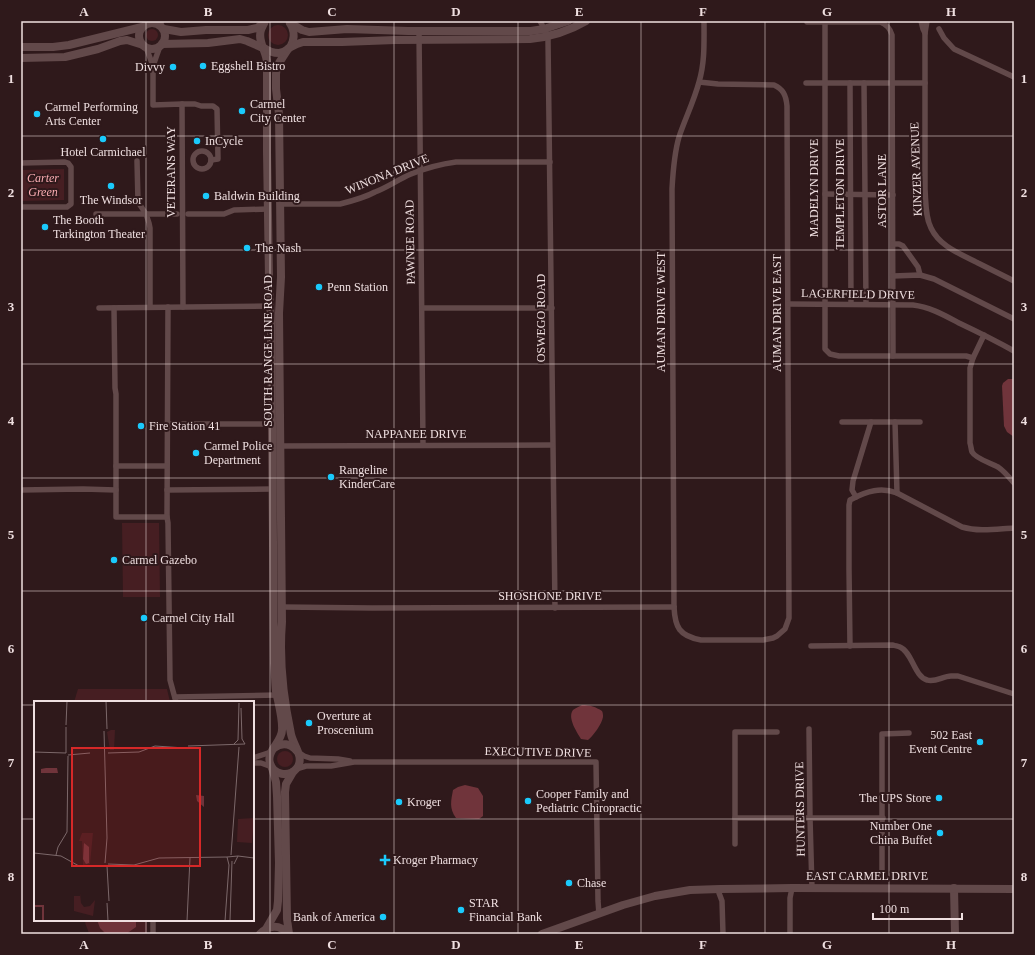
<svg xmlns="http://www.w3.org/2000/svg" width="1035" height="955" viewBox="0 0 1035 955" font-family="'Times New Roman',serif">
  <rect width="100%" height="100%" fill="#2f191b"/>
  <g fill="#461e22">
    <circle cx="278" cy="35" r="10"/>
    <circle cx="152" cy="35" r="6"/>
    <path d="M64,169V200L21,201V170Z"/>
    <path d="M122,523H159L160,597H123Z"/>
    <path d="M78,689H167L170,702H74Z"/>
    <circle cx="285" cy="759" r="8"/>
    <path d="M85,920H147V934H89C88,928 85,926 85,920Z"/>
  </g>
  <g fill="#70343b">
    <path d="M1008,379H1014V437L1007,432L1004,426L1002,386L1003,383Z"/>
    <path d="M582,705C590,705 596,707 602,711C603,713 603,715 603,717C602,724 593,736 588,740L581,739C577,732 567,718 573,710C575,708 579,707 582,705Z"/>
    <path d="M465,785L478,788L483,796V816L479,819L456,818C449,808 451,801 453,790L458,787Z"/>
    <path d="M97,920H136V927L126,934H106L100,928Z"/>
  </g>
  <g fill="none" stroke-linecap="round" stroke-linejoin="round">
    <g stroke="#62494a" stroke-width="5.5">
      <path d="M161,21V26"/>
      <path d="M540,21L548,36V39L555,608"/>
      <path d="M921,21L923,29L925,33"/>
      <path d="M927,21L925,33V189C926,202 925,216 931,228C940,247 961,254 978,263C990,269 1002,275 1014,281"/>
      <path d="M807,22H880C886,24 890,28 892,35L893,356"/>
      <path d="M825,22V349L830,354L839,356H966L973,358"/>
      <path d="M146,24L147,21"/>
      <path d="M939,29L944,38L954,49L1014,77"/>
      <path d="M419,31L423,445"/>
      <path d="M160,46L153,66V105L182,104L183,307"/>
      <path d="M146,47L153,66"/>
      <path d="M699,82L718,84L774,85C783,89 786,95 787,106L789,618L785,629L777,636L773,638L763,640H701C679,636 675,627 674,607L672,189C673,171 674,154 679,137C685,119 694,101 699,82C705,62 704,42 704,21"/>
      <path d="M806,83H925"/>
      <path d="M850,83L851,304"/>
      <path d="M864,83L866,304"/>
      <path d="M182,104H195L201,106H213L217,109L218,159L211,160"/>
      <circle cx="202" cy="160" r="9"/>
      <path d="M137,161L138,202L146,214L149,223L150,228V307"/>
      <path d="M21,163L65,162L68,163L71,167V204L67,207H21"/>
      <path d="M825,194L893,195"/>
      <path d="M280,204H340C352,201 364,198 375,192C388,187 399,179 411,174C426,168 441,164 456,162H550"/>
      <path d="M96,214H177"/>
      <path d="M188,214H224L234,210L268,209"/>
      <path d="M893,244H899L903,246L918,267L920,275"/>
      <path d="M893,276L920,275L934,279L1014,319"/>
      <path d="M788,304L913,305C930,307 944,315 959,323C978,332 996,341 1014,351"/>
      <path d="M168,307L167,517L168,523L170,680L176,702"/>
      <path d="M99,308L270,306"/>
      <path d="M114,308L115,388L116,394V466"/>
      <path d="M422,308H552"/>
      <path d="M984,335L973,358L970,368V443C971,446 971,449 972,452C976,459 991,463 998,467C1004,471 1009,477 1014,483"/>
      <path d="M842,422H920"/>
      <path d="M895,422L897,493"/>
      <path d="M167,424H272"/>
      <path d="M281,446L552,445"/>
      <path d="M167,466H116V517H167"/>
      <path d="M21,490L83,489L116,490"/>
      <path d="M167,490L272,489"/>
      <path d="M856,497L852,490L853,481L871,422"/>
      <path d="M282,607L372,608L674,607"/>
      <path d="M811,646L893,645C896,646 898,646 900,647C912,652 914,676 927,680C935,683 943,676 951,676C953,676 955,676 958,676L1014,694"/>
      <path d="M850,646L849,569V505L850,500L852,499C867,491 881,487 897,493L962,527C979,532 996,529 1014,528"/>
      <path d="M175,697L277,695"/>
      <path d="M809,729L810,818L812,889"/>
      <path d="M298,752L304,756L310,758L338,759L350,761"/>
      <path d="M253,758L271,752"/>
      <path d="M253,763H261L272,767"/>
      <path d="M296,769L306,766H331L354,762H596L598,901L599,914"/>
      <path d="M735,818H883"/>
      <path d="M735,844V732H777"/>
      <path d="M882,872V734L909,733"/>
      <path d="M720,889L719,893L722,901L723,934"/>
      <path d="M153,920V934"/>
      <path d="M790,934V898L792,888"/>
    </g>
    <g stroke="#62494a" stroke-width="8">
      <path d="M265,21C264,24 262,27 261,30C257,41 267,52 267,63V152L269,278L271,323L272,424L274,663C275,673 275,682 276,691C278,702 283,719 282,730C282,742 266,751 270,763C273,775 289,778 297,768C305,757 293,745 291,734C283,697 279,659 282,622L279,313L281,277L279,114L276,89V74L277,66L288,49"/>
      <circle cx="152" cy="36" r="13"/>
      <path d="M290,23L302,30L309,32L347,29L408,31H531L544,29L568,21"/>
      <path d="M164,29L181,32L206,30H248L257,28L264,23"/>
      <path d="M162,44L208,43L240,39L247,41L263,48"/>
      <path d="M21,47H53L69,45L142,27"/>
      <path d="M264,48C268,51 273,53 279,53C294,51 297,34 290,23"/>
      <path d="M289,48L297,44L303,42H342L395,40L530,39C550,37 569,31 586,21"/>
      <path d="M21,58L65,57L98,49L120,41L127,40L143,45"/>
      <path d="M274,748C282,742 290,743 297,751"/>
      <path d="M954,888L955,934"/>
      <path d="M266,929L277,910L278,901L279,863L277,796L276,782L272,768"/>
      <path d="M260,934C268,925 280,924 288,934"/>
      <path d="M289,934L287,919L285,792L286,784L293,772"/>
      <path d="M542,934L623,905L655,896L690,890L720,889L792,888L1014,889"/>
    </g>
  </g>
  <path fill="none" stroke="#efdfe0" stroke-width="1" stroke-opacity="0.55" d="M146,21V702M270,21V934M394,21V934M518,21V934M641,21V934M765,21V934M889,21V934M21,136H1014M21,250H1014M21,364H1014M21,478H1014M21,591H1014M21,705H35M253,705H1014M21,819H35M253,819H1014M146,920V934"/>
  <g fill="#1acafc" stroke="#2f191b" stroke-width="1.5">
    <circle cx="203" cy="66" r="4"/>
    <circle cx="173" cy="67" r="4"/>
    <circle cx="242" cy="111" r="4"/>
    <circle cx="37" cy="114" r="4"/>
    <circle cx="103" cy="139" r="4"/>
    <circle cx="197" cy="141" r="4"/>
    <circle cx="111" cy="186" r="4"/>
    <circle cx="206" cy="196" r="4"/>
    <circle cx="45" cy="227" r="4"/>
    <circle cx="247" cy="248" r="4"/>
    <circle cx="319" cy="287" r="4"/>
    <circle cx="141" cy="426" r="4"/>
    <circle cx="196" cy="453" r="4"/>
    <circle cx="331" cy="477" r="4"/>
    <circle cx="114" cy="560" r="4"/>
    <circle cx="144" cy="618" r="4"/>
    <circle cx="309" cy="723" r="4"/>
    <circle cx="980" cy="742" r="4"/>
    <circle cx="939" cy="798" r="4"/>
    <circle cx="528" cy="801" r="4"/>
    <circle cx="399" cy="802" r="4"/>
    <circle cx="940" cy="833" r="4"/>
    <path d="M383 854h4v4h4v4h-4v4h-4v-4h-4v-4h4z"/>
    <circle cx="569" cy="883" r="4"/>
    <circle cx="461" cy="910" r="4"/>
    <circle cx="383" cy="917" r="4"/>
  </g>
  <g text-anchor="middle" stroke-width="4" stroke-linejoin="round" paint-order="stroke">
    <g font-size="12" fill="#efdfe0" stroke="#2f191b" text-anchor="start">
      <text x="211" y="70">Eggshell Bistro</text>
      <text x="165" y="71" text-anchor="end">Divvy</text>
      <text x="250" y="108">Carmel<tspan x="250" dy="14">City Center</tspan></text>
      <text x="45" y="111">Carmel Performing<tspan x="45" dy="14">Arts Center</tspan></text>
      <text x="205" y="145">InCycle</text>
      <text x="103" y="156" text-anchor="middle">Hotel Carmichael</text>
      <text x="214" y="200">Baldwin Building</text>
      <text x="111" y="204" text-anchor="middle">The Windsor</text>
      <text x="53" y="224">The Booth<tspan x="53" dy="14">Tarkington Theater</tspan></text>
      <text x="255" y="252">The Nash</text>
      <text x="327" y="291">Penn Station</text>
      <text x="149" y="430">Fire Station 41</text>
      <text x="204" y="450">Carmel Police<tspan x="204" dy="14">Department</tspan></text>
      <text x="339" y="474">Rangeline<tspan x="339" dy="14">KinderCare</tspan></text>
      <text x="122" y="564">Carmel Gazebo</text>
      <text x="152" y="622">Carmel City Hall</text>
      <text x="317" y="720">Overture at<tspan x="317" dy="14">Proscenium</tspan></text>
      <text x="972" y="739" text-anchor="end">502 East<tspan x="972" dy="14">Event Centre</tspan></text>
      <text x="536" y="798">Cooper Family and<tspan x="536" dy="14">Pediatric Chiropractic</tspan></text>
      <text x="931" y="802" text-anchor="end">The UPS Store</text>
      <text x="407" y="806">Kroger</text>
      <text x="932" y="830" text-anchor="end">Number One<tspan x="932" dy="14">China Buffet</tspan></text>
      <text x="393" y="864">Kroger Pharmacy</text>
      <text x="577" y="887">Chase</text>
      <text x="469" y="907">STAR<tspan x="469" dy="14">Financial Bank</tspan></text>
      <text x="375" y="921" text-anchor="end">Bank of America</text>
    </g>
    <g font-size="12" fill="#efdfe0" stroke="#2f191b">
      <text transform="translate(916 169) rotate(-92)" y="4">KINZER AVENUE</text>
      <text transform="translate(171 172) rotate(-90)" y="4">VETERANS WAY</text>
      <text transform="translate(387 174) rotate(-22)" y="4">WINONA DRIVE</text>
      <text transform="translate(814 188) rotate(-90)" y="4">MADELYN DRIVE</text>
      <text transform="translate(882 191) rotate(-90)" y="4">ASTOR LANE</text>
      <text transform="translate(840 194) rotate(-90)" y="4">TEMPLETON DRIVE</text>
      <text transform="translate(410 242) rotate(-91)" y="4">PAWNEE ROAD</text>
      <text transform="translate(858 294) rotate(1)" y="4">LAGERFIELD DRIVE</text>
      <text transform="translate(661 312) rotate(-90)" y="4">AUMAN DRIVE WEST</text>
      <text transform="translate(777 313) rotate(-90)" y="4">AUMAN DRIVE EAST</text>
      <text transform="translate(541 318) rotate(-90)" y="4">OSWEGO ROAD</text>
      <text transform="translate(268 351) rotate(-90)" y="4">SOUTH RANGE LINE ROAD</text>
      <text x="416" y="438">NAPPANEE DRIVE</text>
      <text x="550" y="600">SHOSHONE DRIVE</text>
      <text transform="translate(538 752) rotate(1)" y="4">EXECUTIVE DRIVE</text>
      <text transform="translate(800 809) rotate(-91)" y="4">HUNTERS DRIVE</text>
      <text x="867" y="880">EAST CARMEL DRIVE</text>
    </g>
    <g font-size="12" font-style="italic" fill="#faacb2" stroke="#2f191b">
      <text x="43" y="182">Carter<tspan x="43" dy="14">Green</tspan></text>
    </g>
  </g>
  <g transform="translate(34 701)">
    <rect width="220" height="220" fill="#2f191b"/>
    <path d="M77,29H81L80,49H76L73,31ZM220,117L218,142L203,141L204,118ZM48,132H59L56,163L49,164L48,140H45ZM46,192L47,202L50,206L56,205L61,199L59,215L40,210V195H46Z" fill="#461e22"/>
    <path d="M12,67H23L24,72H7V68ZM162,94L170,95V106L163,100ZM50,142L55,146V162L52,163L49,158Z" fill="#70343b"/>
    <path fill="none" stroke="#70343b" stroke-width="2" d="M0,205H9V220"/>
    <path fill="none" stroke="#7c686a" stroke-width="1" d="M72,0L73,28M207,7L208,38L211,43M32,24L33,0M70,30L73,137L71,162M200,43L204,39L205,2M154,45L211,43M0,51L32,52M32,52V26M74,52L105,51L121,45L151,47M34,54L56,52M0,152L27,155L45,165H70M22,154L24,146L33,131L34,55M197,154L205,46M204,155L220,157M74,163L100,164L125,157L193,156M73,165L75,200M73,202L74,220M196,219L198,160M153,220L156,157M191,220L195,164L193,156L204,155L200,163"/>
    <path fill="#d62828" fill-opacity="0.15" stroke="#d62828" stroke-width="2" d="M38,47H166V165H38Z"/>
    <rect width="220" height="220" fill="none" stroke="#efdfe0" stroke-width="2"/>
  </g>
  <rect width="1035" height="955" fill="none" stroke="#2f191b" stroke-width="44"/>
  <path d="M873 913v6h89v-6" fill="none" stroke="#efdfe0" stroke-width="2"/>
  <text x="879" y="913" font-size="12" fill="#efdfe0" stroke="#2f191b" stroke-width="3" paint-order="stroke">100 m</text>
  <rect x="22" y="22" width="991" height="911" fill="none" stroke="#efdfe0" stroke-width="1.5"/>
  <g font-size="13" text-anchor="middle" font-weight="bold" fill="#efdfe0">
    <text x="84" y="16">A</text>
    <text x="208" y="16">B</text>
    <text x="332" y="16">C</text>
    <text x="456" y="16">D</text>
    <text x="579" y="16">E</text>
    <text x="703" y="16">F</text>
    <text x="827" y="16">G</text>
    <text x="951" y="16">H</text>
    <text x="11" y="83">1</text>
    <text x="1024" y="83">1</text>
    <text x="11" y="197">2</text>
    <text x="1024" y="197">2</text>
    <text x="11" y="311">3</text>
    <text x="1024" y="311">3</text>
    <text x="11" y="425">4</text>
    <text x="1024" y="425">4</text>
    <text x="11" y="539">5</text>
    <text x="1024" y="539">5</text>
    <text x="11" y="653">6</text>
    <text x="1024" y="653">6</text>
    <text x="11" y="767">7</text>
    <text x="1024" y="767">7</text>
    <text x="11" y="881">8</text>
    <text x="1024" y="881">8</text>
    <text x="84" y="949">A</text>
    <text x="208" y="949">B</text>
    <text x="332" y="949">C</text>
    <text x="456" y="949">D</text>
    <text x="579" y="949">E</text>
    <text x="703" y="949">F</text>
    <text x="827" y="949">G</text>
    <text x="951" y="949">H</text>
  </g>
</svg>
